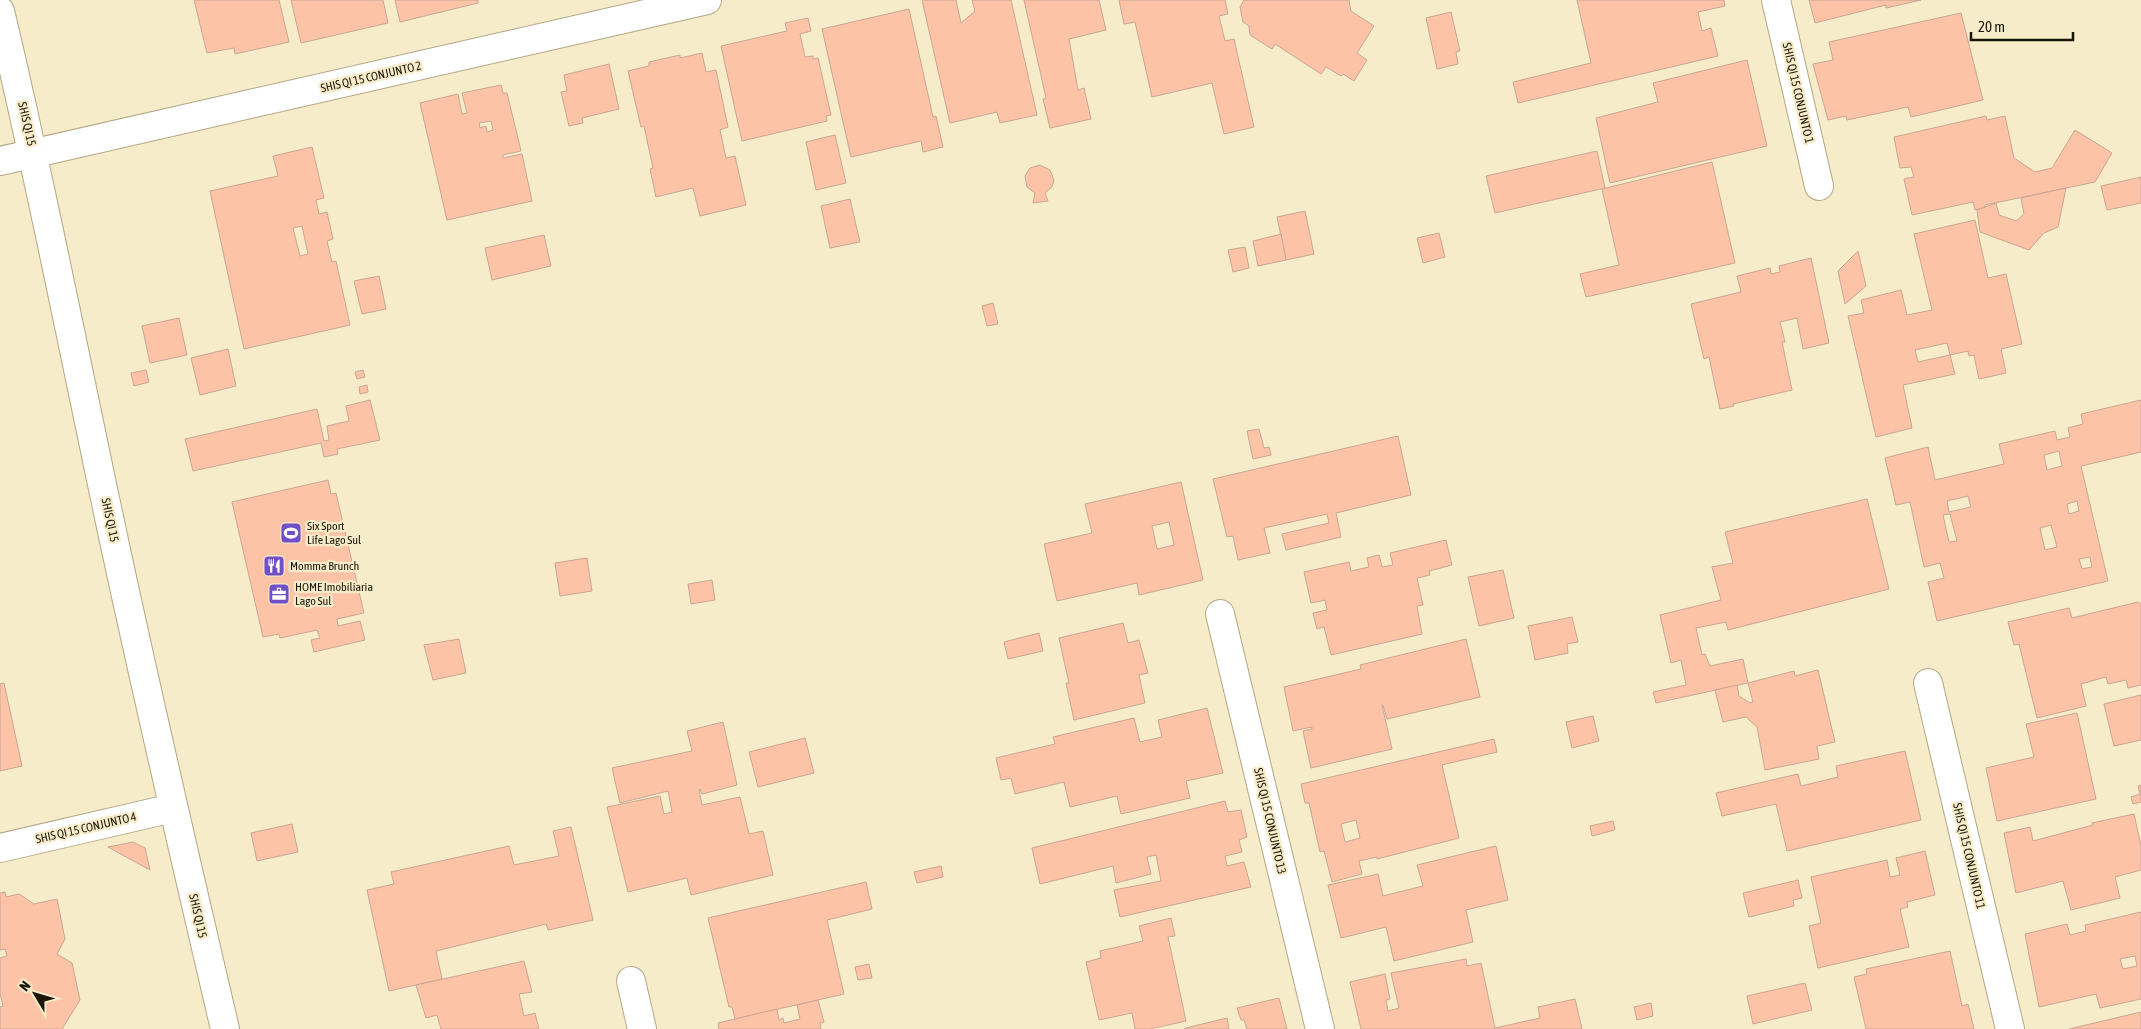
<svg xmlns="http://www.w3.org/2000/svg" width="2141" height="1029" viewBox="0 0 2141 1029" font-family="'Asap Condensed',sans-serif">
  <rect width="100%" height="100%" fill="#f7ecc9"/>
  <g fill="#fdc3a6" stroke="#c8a695" fill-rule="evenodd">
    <path d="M194,0H279L289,42L235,54L234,48L207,53Z"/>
    <path d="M291,0H383L388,23L301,43Z"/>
    <path d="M395,0H478V3L400,22Z"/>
    <path d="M922,0H956L961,23L975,11L972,0H1011L1037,115L1000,123L997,112L950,123Z"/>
    <path d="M1024,0H1099L1106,30L1069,39L1078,90L1084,88L1091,119L1050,128L1043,99L1046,98Z"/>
    <path d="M1119,0H1225L1228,14L1219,16L1225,41L1234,39L1254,127L1224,134L1212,83L1152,97L1135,22L1124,24Z"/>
    <path d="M1244,0H1349L1351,11L1374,26L1357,53L1367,60L1354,81L1343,74L1341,76L1326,67L1321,74L1275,44L1272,49L1250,35L1249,26L1243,22L1240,7Z"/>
    <path d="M1577,0H1724L1725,6L1698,12L1702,31L1711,28L1718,56L1518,103L1513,82L1591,63Z"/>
    <path d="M1809,0H1921L1886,8V5L1815,23Z"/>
    <path d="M909,9L933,117L936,116L943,147L923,152L921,141L851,157L822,29Z"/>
    <path d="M1451,12L1460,51L1456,52L1458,64L1437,69L1426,18Z"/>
    <path d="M1961,13L1983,100L1911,117L1908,107L1847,120L1846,116L1828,120L1813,64L1833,60L1829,42Z"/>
    <path d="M808,18L811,31L800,34L805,57L813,56V59L818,58L831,115L826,116L827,121L742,141L721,46L787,31L785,23Z"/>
    <path d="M702,53L706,72L716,70L728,127L720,130L726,158L735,156L746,205L700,216L693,188L656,197L650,169L653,168L644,126L641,127L628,71L649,66V62L680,55V58Z"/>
    <path d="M1747,60L1767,146L1610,183L1596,118L1658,102L1653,83Z"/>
    <path d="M609,64L619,109L582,118L583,123L569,126L561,92L567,91L564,75Z"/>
    <path d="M501,85L503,93H507L521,151L503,155V158L522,154L532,201L447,220L420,103L458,94L462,114L467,113L462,93ZM491,121L493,130L487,132L486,126L480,128L479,123Z"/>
    <path d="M1986,116L1987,120L2005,116L2014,158L2035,172L2052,168L2075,130L2112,153L2095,182L1985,205V208L1975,210L1973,202L1912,215L1904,179L1914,177L1911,167L1900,168L1894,137Z"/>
    <path d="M835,135L846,183L816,190L806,142Z"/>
    <path d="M312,147L324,198L316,200L319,214L327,212L333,239L327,241L332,262L336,261L350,325L244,349L210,191L278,176L273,156ZM302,226L308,254L300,256L293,228Z"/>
    <path d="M1597,151L1605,188L1495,213L1486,176Z"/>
    <path d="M1712,162L1735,263L1586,297L1580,274L1619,265L1602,189Z"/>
    <path d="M1040,165L1050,170L1054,180L1052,187L1045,193L1048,201L1033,203L1035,193L1027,187L1025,176L1030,168Z"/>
    <path d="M2141,177V203L2107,210L2101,186Z"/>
    <path d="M2066,188L2058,227L2044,233L2029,250L1980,232L1977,210L1996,203L1999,215L2016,221L2024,214L2021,198Z"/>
    <path d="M850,199L860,242L830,248L821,206Z"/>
    <path d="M1305,211L1314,254L1286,260L1277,217Z"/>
    <path d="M1975,220L1988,278L2006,274L2022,344L2001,349L2006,373L1979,379L1974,355L1969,356L1968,351L1950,355L1955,374L1903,385L1912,428L1876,437L1848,316L1864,313L1861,300L1901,290L1907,315L1932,310L1914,234ZM1947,343L1950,355L1918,362L1915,350Z"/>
    <path d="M1439,233L1445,257L1423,263L1417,238Z"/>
    <path d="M1281,234L1286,260L1258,266L1253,241Z"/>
    <path d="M544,235L551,266L492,280L485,248Z"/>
    <path d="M1245,247L1249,268L1233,272L1228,250Z"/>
    <path d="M1858,251L1866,286L1845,304L1838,271Z"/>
    <path d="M1811,258L1829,343L1803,349L1797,318L1780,322L1785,342H1782L1792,390L1733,404L1734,406L1720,409L1709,357L1704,359L1691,304L1741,292L1737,276L1770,268L1771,274L1780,272L1779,266Z"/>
    <path d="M379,276L386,309L362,314L354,281Z"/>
    <path d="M993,303L998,324L987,326L982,306Z"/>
    <path d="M179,318L187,355L150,363L142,326Z"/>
    <path d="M228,349L236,386L200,395L191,358Z"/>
    <path d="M146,370L149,382L134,386L131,373Z"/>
    <path d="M363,370L365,377L357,379L355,372Z"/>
    <path d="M367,385L368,392L360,394L359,387Z"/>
    <path d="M370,400L380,440L337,449L338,454L324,457L321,443L193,471L185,439L317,409L324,441L329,440L327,426L349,421L346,406Z"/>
    <path d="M2141,400V452L2081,466L2108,581L1937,621L1928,582L1944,578L1940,563L1924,567L1910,502L1896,505L1885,458L1928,447L1935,480L2004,464L1999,444L2055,431L2057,440L2070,437L2068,428L2083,424L2081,414ZM2059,451L2062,466L2047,470L2044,455ZM1968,496L1971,507L1949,512L1947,501ZM2077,501L2079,511L2069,514L2067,504ZM1950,514L1957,541L1949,542L1943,515ZM2051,525L2057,547L2045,550L2040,528ZM2090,557L2092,567L2082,569L2079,559Z"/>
    <path d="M1259,429L1264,448L1269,447L1271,455L1253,459L1247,431Z"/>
    <path d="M1398,436L1411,495L1336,513L1341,537L1286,550L1282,534L1329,523L1327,514L1264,528L1270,553L1238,560L1233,536L1227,537L1213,479Z"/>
    <path d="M328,480L331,494L336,493L364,613L337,619L338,626L360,621L365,640L314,652L311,640L320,638L317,630L280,638L279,634L263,637L232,502Z"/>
    <path d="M1181,482L1203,580L1139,595L1137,583L1057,601L1044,544L1092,533L1085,504ZM1169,522L1174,545L1157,549L1152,526Z"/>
    <path d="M1867,499L1889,589L1728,630L1726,622L1696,628L1702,655L1705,654L1710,666L1743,659L1748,683L1656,703L1653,692L1686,685L1681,660L1671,663L1660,615L1721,600L1712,567L1733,563L1725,532Z"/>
    <path d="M1446,540L1452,565L1429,571L1430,575L1417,578L1423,605L1417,606L1422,634L1331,655L1324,627L1317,629L1313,613L1327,610L1325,600L1311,603L1304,572L1349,562L1351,571L1369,567L1367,558L1379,555L1382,567L1393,565L1390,553Z"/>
    <path d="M587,558L592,591L560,596L555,563Z"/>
    <path d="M1503,570L1514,618L1479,626L1468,577Z"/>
    <path d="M712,580L715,600L691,604L688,584Z"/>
    <path d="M2138,602L2141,604V685L2128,688L2126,680L2108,684L2106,677L2081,684L2086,706L2037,718L2019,644L2014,645L2008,622L2069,608L2072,618Z"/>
    <path d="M1572,617L1578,642L1567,644L1568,653L1535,660L1528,626Z"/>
    <path d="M1123,623L1128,643L1139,640L1148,673L1139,675L1145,703L1074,720L1066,683H1069L1059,638Z"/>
    <path d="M1039,633L1043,651L1008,659L1004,642Z"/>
    <path d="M459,639L466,673L433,680L424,645Z"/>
    <path d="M1466,639L1480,697L1387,719L1383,705H1382L1392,749L1311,768L1303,731L1312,729V727L1293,731L1284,687L1361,669L1360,665Z"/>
    <path d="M1818,670L1835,742L1817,746L1819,759L1765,770L1757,727L1746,717L1723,722L1715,690L1737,685L1739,696L1750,703L1753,702L1748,683L1794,671L1795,676Z"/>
    <path d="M4,683L22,766L0,771V684Z"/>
    <path d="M2141,695V740L2114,746L2104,704Z"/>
    <path d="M1207,708L1223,773L1186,781L1190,798L1121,814L1117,796L1070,807L1064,782L1015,794L1011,778L1001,780L996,758L1055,744L1053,737L1134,718L1140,742L1162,737L1158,720Z"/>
    <path d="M2077,713L2096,799L1997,821L1986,768L2034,757L2026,724Z"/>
    <path d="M1593,716L1599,741L1572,748L1566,722Z"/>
    <path d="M723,722L737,785L702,794L700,789L699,790L702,805L740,797L749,834L763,831L773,875L691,895L687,878L628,892L607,807L660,796L664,814L672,812L668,791L620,803L612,768L692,751L687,731Z"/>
    <path d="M805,738L814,773L758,787L749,752Z"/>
    <path d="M1494,739L1497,752L1442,765L1459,838L1377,859V857L1359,861L1362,874L1332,882L1324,851L1320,852L1309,803H1305L1301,784ZM1356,820L1360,838L1345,842L1341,824Z"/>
    <path d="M1905,751L1921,820L1787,851L1776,804L1722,816L1716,793L1798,774L1801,786L1838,777L1836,766Z"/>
    <path d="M2141,785V802L2133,804L2131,797L2140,794L2138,786Z"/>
    <path d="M1225,801L1228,812L1241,810L1247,837L1239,840L1242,852L1225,856L1227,866L1244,862L1251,887L1120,917L1114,890L1161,881L1156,855L1147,857L1151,874L1116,883L1113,866L1040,884L1032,848Z"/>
    <path d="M2134,814L2141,846V870L2115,877L2120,898L2071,910L2063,881L2016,893L2004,833L2030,827L2033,841L2093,825L2092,823Z"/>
    <path d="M1613,821L1615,830L1592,836L1590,826Z"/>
    <path d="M292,824L298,852L257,861L251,833Z"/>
    <path d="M571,827L593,920L548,930L546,924L436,951L442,979L389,991L367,890L394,884L391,872L509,846L514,865L559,856L553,831Z"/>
    <path d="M133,842L145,848L150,870L108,847Z"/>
    <path d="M1496,846L1508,900L1466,910L1473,942L1394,961L1386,927L1341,938L1328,885L1378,874L1383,896L1423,886L1417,865Z"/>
    <path d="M1925,851L1935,895L1907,902L1908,907L1900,909L1909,947L1818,968L1809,926L1821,923L1811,877L1887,860L1890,877L1900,875L1896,858Z"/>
    <path d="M941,866L943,877L917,883L914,872Z"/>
    <path d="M1798,880L1802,898L1793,900L1794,906L1749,917L1743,893Z"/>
    <path d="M866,882L872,909L827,920L844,994L735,1019L732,1007H729L708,918Z"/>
    <path d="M5,892L6,897L19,894L34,904L57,899L65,939L57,954L72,963L80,1000L62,1029H0V1007L3,1006L0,993V958L7,956L5,949L0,950V893Z"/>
    <path d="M2141,912V999L2100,1008L2096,994L2039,1007L2025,934L2067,924L2070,935L2086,931L2085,925ZM2135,956L2137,966L2123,969L2120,959Z"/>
    <path d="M1171,918L1175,936L1168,937L1186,1021L1150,1029H1135L1132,1013L1099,1020L1086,962L1101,958L1100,951L1143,941L1139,926Z"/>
    <path d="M1950,951L1962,1006L1968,1004L1974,1029H1866L1854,977L1867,974L1866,969Z"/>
    <path d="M1466,959L1467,966L1481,963L1495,1028L1540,1018L1538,1007L1575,999L1582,1029H1361L1350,982L1385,974L1390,999L1386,1000L1388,1011L1399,1008L1391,973Z"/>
    <path d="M524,961L532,992L519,994L524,1016L535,1013L539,1029H441L437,1015L426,1018L416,985Z"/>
    <path d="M869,964L872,978L858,980L855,967Z"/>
    <path d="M1805,983L1812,1010L1753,1024L1747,996Z"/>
    <path d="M1279,998L1287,1029H1247L1244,1020H1241L1237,1008Z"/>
    <path d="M818,1000L824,1022L820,1023L821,1029H719L718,1023L777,1009L779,1020L783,1018L784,1023L800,1019L797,1005Z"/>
    <path d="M1651,1003L1653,1016L1637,1020L1634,1007Z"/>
    <path d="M2141,1012V1029H2069Z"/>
    <path d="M1227,1018L1229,1029H1184L1186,1028Z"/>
  </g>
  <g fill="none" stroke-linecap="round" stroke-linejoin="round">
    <g stroke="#b2a786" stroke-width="30">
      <g id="minor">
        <path d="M1776,0L1819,186"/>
        <path d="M0,11C39,174 71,338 106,503C143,679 184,854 225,1029"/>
        <path d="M0,161L707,0"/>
        <path d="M1220,614L1320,1029"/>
        <path d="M1928,683L2010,1029"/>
        <path d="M0,848L173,808"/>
        <path d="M631,981L642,1029"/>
      </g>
    </g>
    <use href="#minor" stroke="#fff" stroke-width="28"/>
  </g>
  <defs>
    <g id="stadium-square" transform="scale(1.125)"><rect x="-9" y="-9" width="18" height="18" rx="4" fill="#714fc8" stroke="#f7ecc9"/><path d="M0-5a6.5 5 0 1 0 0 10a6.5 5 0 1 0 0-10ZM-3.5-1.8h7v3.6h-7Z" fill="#fff"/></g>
    <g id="restaurant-square" transform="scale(1.125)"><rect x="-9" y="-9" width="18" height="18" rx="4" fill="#714fc8" stroke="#f7ecc9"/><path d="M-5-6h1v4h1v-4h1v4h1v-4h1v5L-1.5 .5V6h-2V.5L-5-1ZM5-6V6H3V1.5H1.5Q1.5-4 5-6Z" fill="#fff"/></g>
    <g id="office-square" transform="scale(1.125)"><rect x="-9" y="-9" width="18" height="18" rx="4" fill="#714fc8" stroke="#f7ecc9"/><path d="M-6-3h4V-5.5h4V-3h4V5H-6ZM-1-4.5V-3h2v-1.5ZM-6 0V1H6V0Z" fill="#fff"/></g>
  </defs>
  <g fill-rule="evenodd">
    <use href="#stadium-square" x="291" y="533"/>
    <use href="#restaurant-square" x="274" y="566"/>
    <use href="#office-square" x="279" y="594"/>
  </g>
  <g text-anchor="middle" stroke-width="4.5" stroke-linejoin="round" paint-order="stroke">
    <g font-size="12" fill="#1a1609" stroke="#f7ecc9">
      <text transform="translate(371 77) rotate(-13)" y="4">SHIS QI 15 CONJUNTO 2</text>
      <text transform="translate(1798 93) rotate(77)" y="4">SHIS QI 15 CONJUNTO 1</text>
      <text transform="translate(27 124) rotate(77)" y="4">SHIS QI 15</text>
      <text transform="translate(110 520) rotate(78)" y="4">SHIS QI 15</text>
      <text transform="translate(1270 821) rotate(77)" y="4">SHIS QI 15 CONJUNTO 13</text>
      <text transform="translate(86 828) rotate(-13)" y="4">SHIS QI 15 CONJUNTO 4</text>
      <text transform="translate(1969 856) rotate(77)" y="4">SHIS QI 15 CONJUNTO 11</text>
      <text transform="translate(198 916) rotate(77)" y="4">SHIS QI 15</text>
    </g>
    <g font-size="12" fill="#1a1609" stroke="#f7ecc9" text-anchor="start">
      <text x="307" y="530">Six Sport<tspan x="307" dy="14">Life Lago Sul</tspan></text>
      <text x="290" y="570">Momma Brunch</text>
      <text x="295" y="591">HOME Imobiliaria<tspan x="295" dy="14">Lago Sul</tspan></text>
    </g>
  </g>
  <g transform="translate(35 994) rotate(308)" stroke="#f7ecc9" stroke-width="4" paint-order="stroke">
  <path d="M0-4L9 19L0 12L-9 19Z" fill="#1a1609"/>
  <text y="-8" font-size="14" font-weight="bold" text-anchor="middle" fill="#1a1609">N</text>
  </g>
  <path d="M1971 32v8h102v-8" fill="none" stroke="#1a1609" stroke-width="2.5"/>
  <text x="1978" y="32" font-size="15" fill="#1a1609" stroke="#f7ecc9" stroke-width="4" paint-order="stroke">20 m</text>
</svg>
